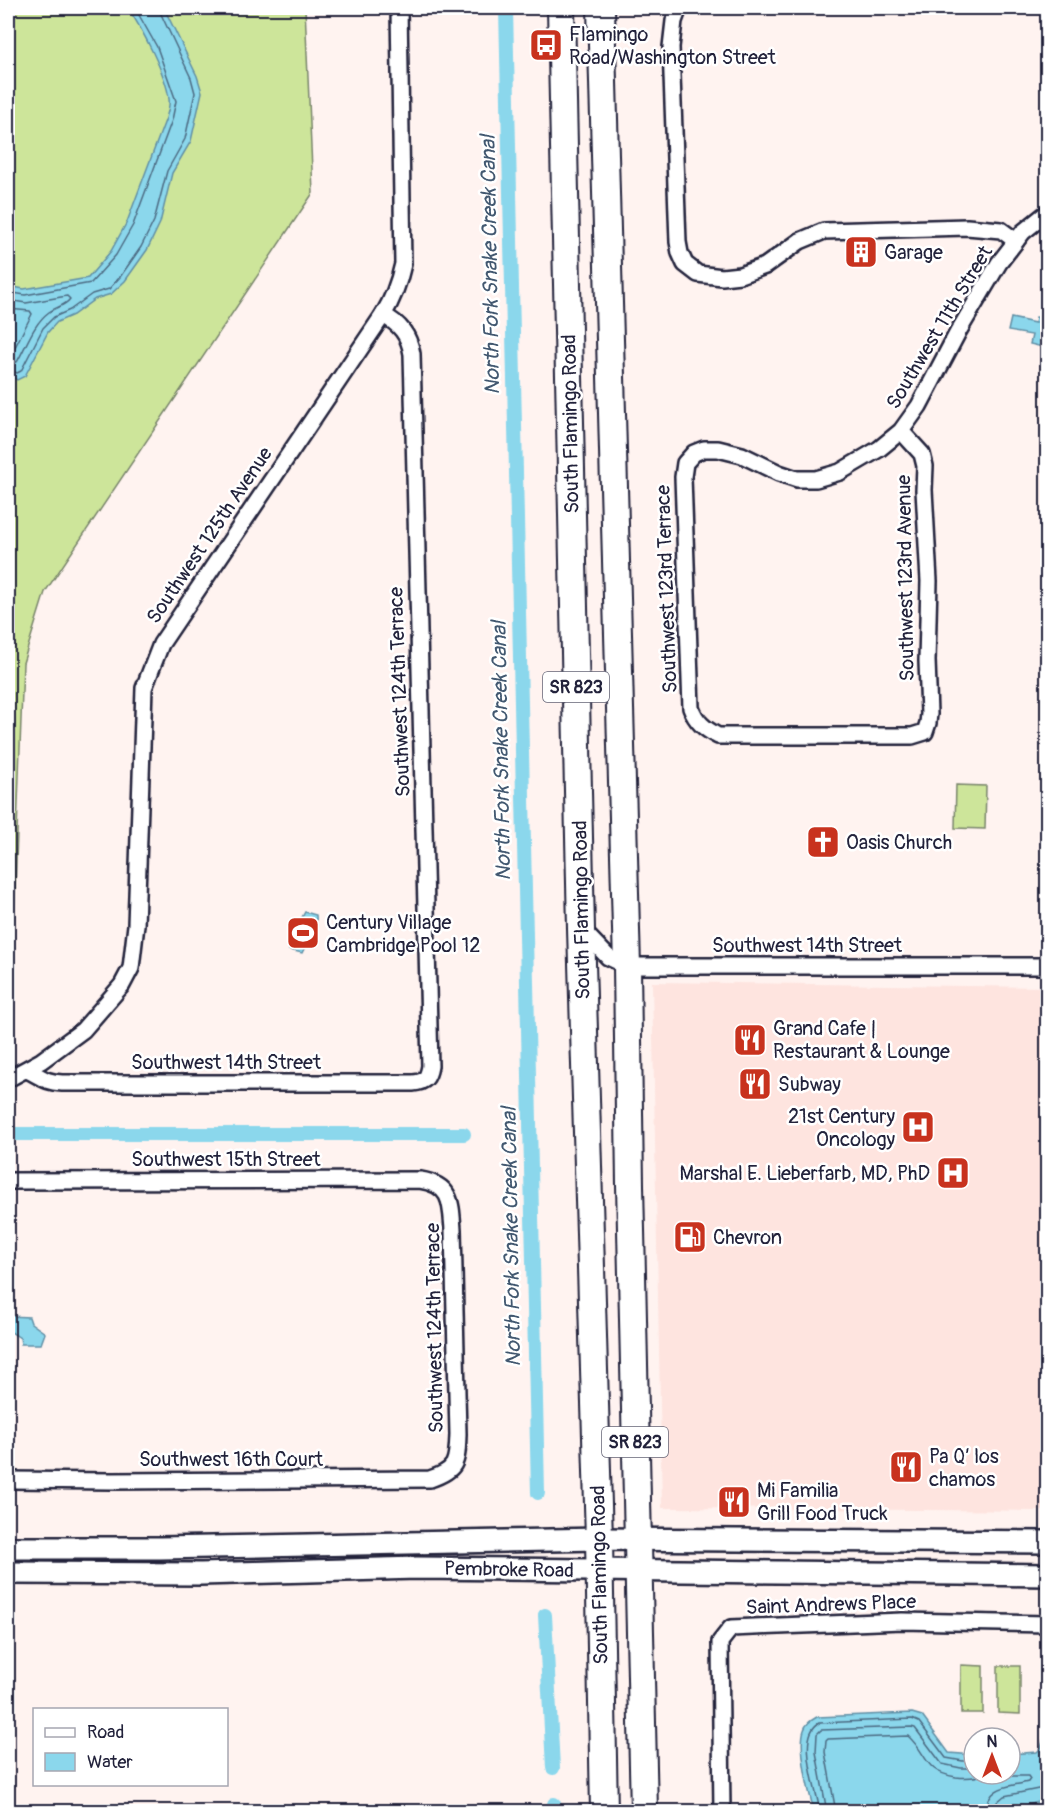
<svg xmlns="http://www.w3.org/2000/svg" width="1055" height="1819" viewBox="0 0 1055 1819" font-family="Pangolin,sans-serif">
  <rect width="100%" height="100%" fill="#fff3f0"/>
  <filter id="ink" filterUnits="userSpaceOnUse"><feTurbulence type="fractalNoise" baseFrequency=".0167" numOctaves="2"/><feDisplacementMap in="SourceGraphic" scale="12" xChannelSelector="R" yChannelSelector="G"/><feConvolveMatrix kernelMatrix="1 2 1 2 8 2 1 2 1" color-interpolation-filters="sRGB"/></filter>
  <g filter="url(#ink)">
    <path fill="#fee4df" d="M652,982L1047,987V1511L662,1508Z"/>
    <g fill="#cde59a" stroke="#78846a" stroke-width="1.5">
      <path d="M8,8H305L313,193L45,592L23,663L14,917H8Z"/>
      <path d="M956,785L986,786L985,829L955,828Z"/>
      <path d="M961,1665L983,1666V1713H961Z"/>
      <path d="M998,1666H1020V1714L998,1713Z"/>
    </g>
    <g fill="#8bd7ec" stroke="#618fa5" stroke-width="1.5">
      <path d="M128,8H164L197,76L202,92L191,141L172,173L160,223L147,250L125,281L111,294L95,299L73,315L57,322L48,332L25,376L17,380L10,375L8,369V286L24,289L88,278L111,251L127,222L166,118C168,112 170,105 169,99C166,74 142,29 128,8Z"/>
      <path d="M1036,317L1047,319V348L1030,344L1032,335L1008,331L1011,318L1035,323Z"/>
      <path d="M305,912L316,915L317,936L310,937L302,953L289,950V930H295Z"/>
      <path d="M9,1316L29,1317L31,1323L45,1333L41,1344H21L20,1338L8,1330Z"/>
      <path d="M912,1713L922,1716L949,1753L974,1755V1774H1010V1754L1037,1752L1041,1748L1047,1728V1799L1029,1805L994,1811L925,1809L895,1812L814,1811C809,1793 798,1748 804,1730C806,1723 812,1720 817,1717Z"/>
    </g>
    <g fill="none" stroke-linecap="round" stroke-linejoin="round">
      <g stroke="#4c6a82" stroke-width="1.5">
        <path d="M8,292L25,295L91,283L116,255L133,225L172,120L176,101L157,47L135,8"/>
        <path d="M8,300L26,303L67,296L70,299C65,306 56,307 49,312C33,324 27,345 17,362H8"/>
        <path d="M8,309L30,311L32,314L13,351L8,353"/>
        <path d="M8,369L17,373L21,371L43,328L54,317L70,310L92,294L109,289L120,277L141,247L154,221L167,171L185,139L195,93L191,78L160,12V8"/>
        <path d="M820,1812C817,1790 796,1736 819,1723L912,1719L919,1722L946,1758L963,1761H974"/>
        <path d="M827,1812L816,1752L817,1734L821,1730L911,1727L915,1728L942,1764L961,1768H974"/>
        <path d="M836,1812L825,1752L826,1741L828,1739L908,1736C929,1755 923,1772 956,1777C966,1778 976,1778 984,1774"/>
        <path d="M986,1812C987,1785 1009,1787 1028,1782L1030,1779L1028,1776H1011L1002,1774"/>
        <path d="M995,1812L997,1802L1004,1796L1048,1787"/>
      </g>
      <g stroke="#8bd7ec" stroke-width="14">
        <path d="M506,8L538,1493"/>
        <path d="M8,1134H464"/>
        <path d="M545,1615L553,1768"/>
        <path d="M554,1804V1812"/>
      </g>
      <g stroke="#22223b" stroke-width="20">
        <g id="street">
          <path d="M677,13L674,21L671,47L678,242L680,253L685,264L698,274L722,277L740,275L765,266L800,241L824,231L967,227L1001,230L1016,241"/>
          <path d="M901,431L922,454L925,466L924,490L929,581L927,661L929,714L928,723L925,732L912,736H718C705,729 696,722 691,708L683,477L685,463L694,453L704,449H718L742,455L779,473L797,479H816L840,472L879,449L901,431L919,406L958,332L999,263L1023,232L1048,212"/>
          <path d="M581,929L608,957L627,966H1048"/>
          <path d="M27,1070C42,1077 44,1082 62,1083H413C425,1082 428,1078 430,1066L412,354C409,335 400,324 383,315"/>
          <path d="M8,1079L41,1061L83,1030L122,985L131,968L136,925L144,688L161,644L383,315C393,299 399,282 403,264L399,8"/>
          <path d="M8,1181L420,1180C452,1185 451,1203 453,1230L458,1434C457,1461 458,1470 430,1479L112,1481L8,1480"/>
          <path d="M722,1812L720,1642L731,1628L902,1621L1048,1624"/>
        </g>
      </g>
      <g stroke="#22223b" stroke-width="26">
        <g id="secondary">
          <path d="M8,1548H160L599,1539L1048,1542"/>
          <path d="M8,1573L201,1574L417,1568L1048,1575"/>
        </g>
      </g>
      <g stroke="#22223b" stroke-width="30">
        <g id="highway">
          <path d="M561,8L581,929L599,1539L604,1812"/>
          <path d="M601,8L627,966L630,1185L644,1812"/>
        </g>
      </g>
      <use href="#street" stroke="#fff" stroke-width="15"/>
      <use href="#secondary" stroke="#fff" stroke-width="21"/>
      <use href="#highway" stroke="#fff" stroke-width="26"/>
    </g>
  </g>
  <defs>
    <g id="bus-square" transform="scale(1.725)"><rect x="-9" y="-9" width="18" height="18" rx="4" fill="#c8321e" stroke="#fff"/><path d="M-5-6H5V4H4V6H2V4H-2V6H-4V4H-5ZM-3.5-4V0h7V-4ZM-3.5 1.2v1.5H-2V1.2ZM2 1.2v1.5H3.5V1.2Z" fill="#fff"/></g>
    <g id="building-square" transform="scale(1.725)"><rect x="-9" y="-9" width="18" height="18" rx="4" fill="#c8321e" stroke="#fff"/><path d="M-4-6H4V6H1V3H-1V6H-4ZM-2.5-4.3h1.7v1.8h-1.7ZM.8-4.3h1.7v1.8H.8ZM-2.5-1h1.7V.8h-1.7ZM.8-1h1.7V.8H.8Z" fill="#fff"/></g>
    <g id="church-square" transform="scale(1.725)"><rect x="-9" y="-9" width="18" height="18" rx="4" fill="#c8321e" stroke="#fff"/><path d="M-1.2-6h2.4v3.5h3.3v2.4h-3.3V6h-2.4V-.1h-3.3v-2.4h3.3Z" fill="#fff"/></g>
    <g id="stadium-square" transform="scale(1.725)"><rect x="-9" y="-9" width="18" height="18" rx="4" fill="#c8321e" stroke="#fff"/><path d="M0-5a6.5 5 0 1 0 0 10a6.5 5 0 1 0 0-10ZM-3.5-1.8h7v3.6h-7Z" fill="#fff"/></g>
    <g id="restaurant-square" transform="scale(1.725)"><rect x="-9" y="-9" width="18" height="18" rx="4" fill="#c8321e" stroke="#fff"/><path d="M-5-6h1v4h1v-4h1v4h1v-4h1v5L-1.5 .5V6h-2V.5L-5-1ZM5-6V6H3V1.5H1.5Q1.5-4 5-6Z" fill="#fff"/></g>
    <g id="hospital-square" transform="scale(1.725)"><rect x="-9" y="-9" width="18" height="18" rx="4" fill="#c8321e" stroke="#fff"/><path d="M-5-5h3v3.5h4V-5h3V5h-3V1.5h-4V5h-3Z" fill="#fff"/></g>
    <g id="fuel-square" transform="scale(1.725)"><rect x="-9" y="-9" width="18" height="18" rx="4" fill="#c8321e" stroke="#fff"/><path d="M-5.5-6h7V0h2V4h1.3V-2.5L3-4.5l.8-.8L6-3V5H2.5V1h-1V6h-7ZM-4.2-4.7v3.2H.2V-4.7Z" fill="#fff"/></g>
  </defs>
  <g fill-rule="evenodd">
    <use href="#bus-square" x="546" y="45"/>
    <use href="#building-square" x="861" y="252"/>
    <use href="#church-square" x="823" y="842"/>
    <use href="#stadium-square" x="303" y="933"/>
    <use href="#restaurant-square" x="750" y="1040"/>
    <use href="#restaurant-square" x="755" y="1084"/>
    <use href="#hospital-square" x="918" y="1127"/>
    <use href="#hospital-square" x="953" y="1173"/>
    <use href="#fuel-square" x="690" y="1237"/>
    <use href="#restaurant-square" x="906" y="1467"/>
    <use href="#restaurant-square" x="734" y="1502"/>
  </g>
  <g text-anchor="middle" stroke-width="5" stroke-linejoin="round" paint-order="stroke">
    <g fill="#fff" stroke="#646476" stroke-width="1.5">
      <rect x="543" y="672" width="66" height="30" rx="4.5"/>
      <rect x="602" y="1427" width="66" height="30" rx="4.5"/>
    </g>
    <g font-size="18" font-weight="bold" fill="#22223b">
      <text x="576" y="693">SR 823</text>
      <text x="635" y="1448">SR 823</text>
    </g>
    <g font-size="20" fill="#22223b" stroke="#fff" text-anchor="start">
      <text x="569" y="41">Flamingo<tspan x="569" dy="23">Road/Washington Street</tspan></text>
      <text x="884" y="259">Garage</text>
      <text x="846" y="849">Oasis Church</text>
      <text x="326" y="929">Century Village<tspan x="326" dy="23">Cambridge Pool 12</tspan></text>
      <text x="773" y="1035">Grand Cafe |<tspan x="773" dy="23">Restaurant &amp; Lounge</tspan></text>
      <text x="778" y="1091">Subway</text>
      <text x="895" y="1123" text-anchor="end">21st Century<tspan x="895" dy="23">Oncology</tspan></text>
      <text x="930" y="1180" text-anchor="end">Marshal E. Lieberfarb, MD, PhD</text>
      <text x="713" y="1244">Chevron</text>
      <text x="929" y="1463">Pa Q’ los<tspan x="929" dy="23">chamos</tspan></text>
      <text x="757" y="1497">Mi Familia<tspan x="757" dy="23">Grill Food Truck</tspan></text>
    </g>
    <g font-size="20" fill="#22223b" stroke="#fff">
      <text transform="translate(939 327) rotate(-59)" y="7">Southwest 11th Street</text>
      <text transform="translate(570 424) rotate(-91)" y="7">South Flamingo Road</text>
      <text transform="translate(209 535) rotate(-56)" y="7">Southwest 125th Avenue</text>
      <text transform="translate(905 578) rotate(-91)" y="7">Southwest 123rd Avenue</text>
      <text transform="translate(666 589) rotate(-92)" y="7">Southwest 123rd Terrace</text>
      <text transform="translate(399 692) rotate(-92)" y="7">Southwest 124th Terrace</text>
      <text transform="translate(581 910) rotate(-91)" y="7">South Flamingo Road</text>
      <text x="807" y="952">Southwest 14th Street</text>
      <text x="226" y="1069">Southwest 14th Street</text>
      <text x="226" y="1166">Southwest 15th Street</text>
      <text transform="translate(434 1328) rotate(-91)" y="7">Southwest 124th Terrace</text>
      <text x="231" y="1466">Southwest 16th Court</text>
      <text transform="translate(509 1569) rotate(1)" y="7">Pembroke Road</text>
      <text transform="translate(599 1575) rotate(-91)" y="7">South Flamingo Road</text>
      <text transform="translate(831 1604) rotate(-2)" y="7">Saint Andrews Place</text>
    </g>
    <g font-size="21" font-style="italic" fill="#425870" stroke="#fff">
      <text transform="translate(490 265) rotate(-91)" y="7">North Fork Snake Creek Canal</text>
      <text transform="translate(501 751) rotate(-91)" y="7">North Fork Snake Creek Canal</text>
      <text transform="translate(511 1237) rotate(-91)" y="7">North Fork Snake Creek Canal</text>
    </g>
  </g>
  <rect width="1055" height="1819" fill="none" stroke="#fff" stroke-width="30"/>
  <rect x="15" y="15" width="1025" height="1789" fill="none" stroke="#22223b" stroke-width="2" filter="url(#ink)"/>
  <rect x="33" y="1708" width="195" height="78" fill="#ffffff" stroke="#a7a7b1" stroke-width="1.5"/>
  <rect x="45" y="1728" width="30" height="9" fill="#ffffff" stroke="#a7a7b1" stroke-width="1.5"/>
  <text x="87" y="1738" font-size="18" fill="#22223b">Road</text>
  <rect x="45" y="1753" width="30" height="18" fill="#8bd7ec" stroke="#a7a7b1" stroke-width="1.5"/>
  <text x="87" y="1768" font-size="18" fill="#22223b">Water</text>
  <g transform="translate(992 1756)"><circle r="28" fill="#ffffff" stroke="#a7a7b1" stroke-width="1.5"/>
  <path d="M0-4.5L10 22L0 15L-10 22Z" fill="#c8321e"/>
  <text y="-9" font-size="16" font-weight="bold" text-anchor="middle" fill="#22223b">N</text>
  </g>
</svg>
